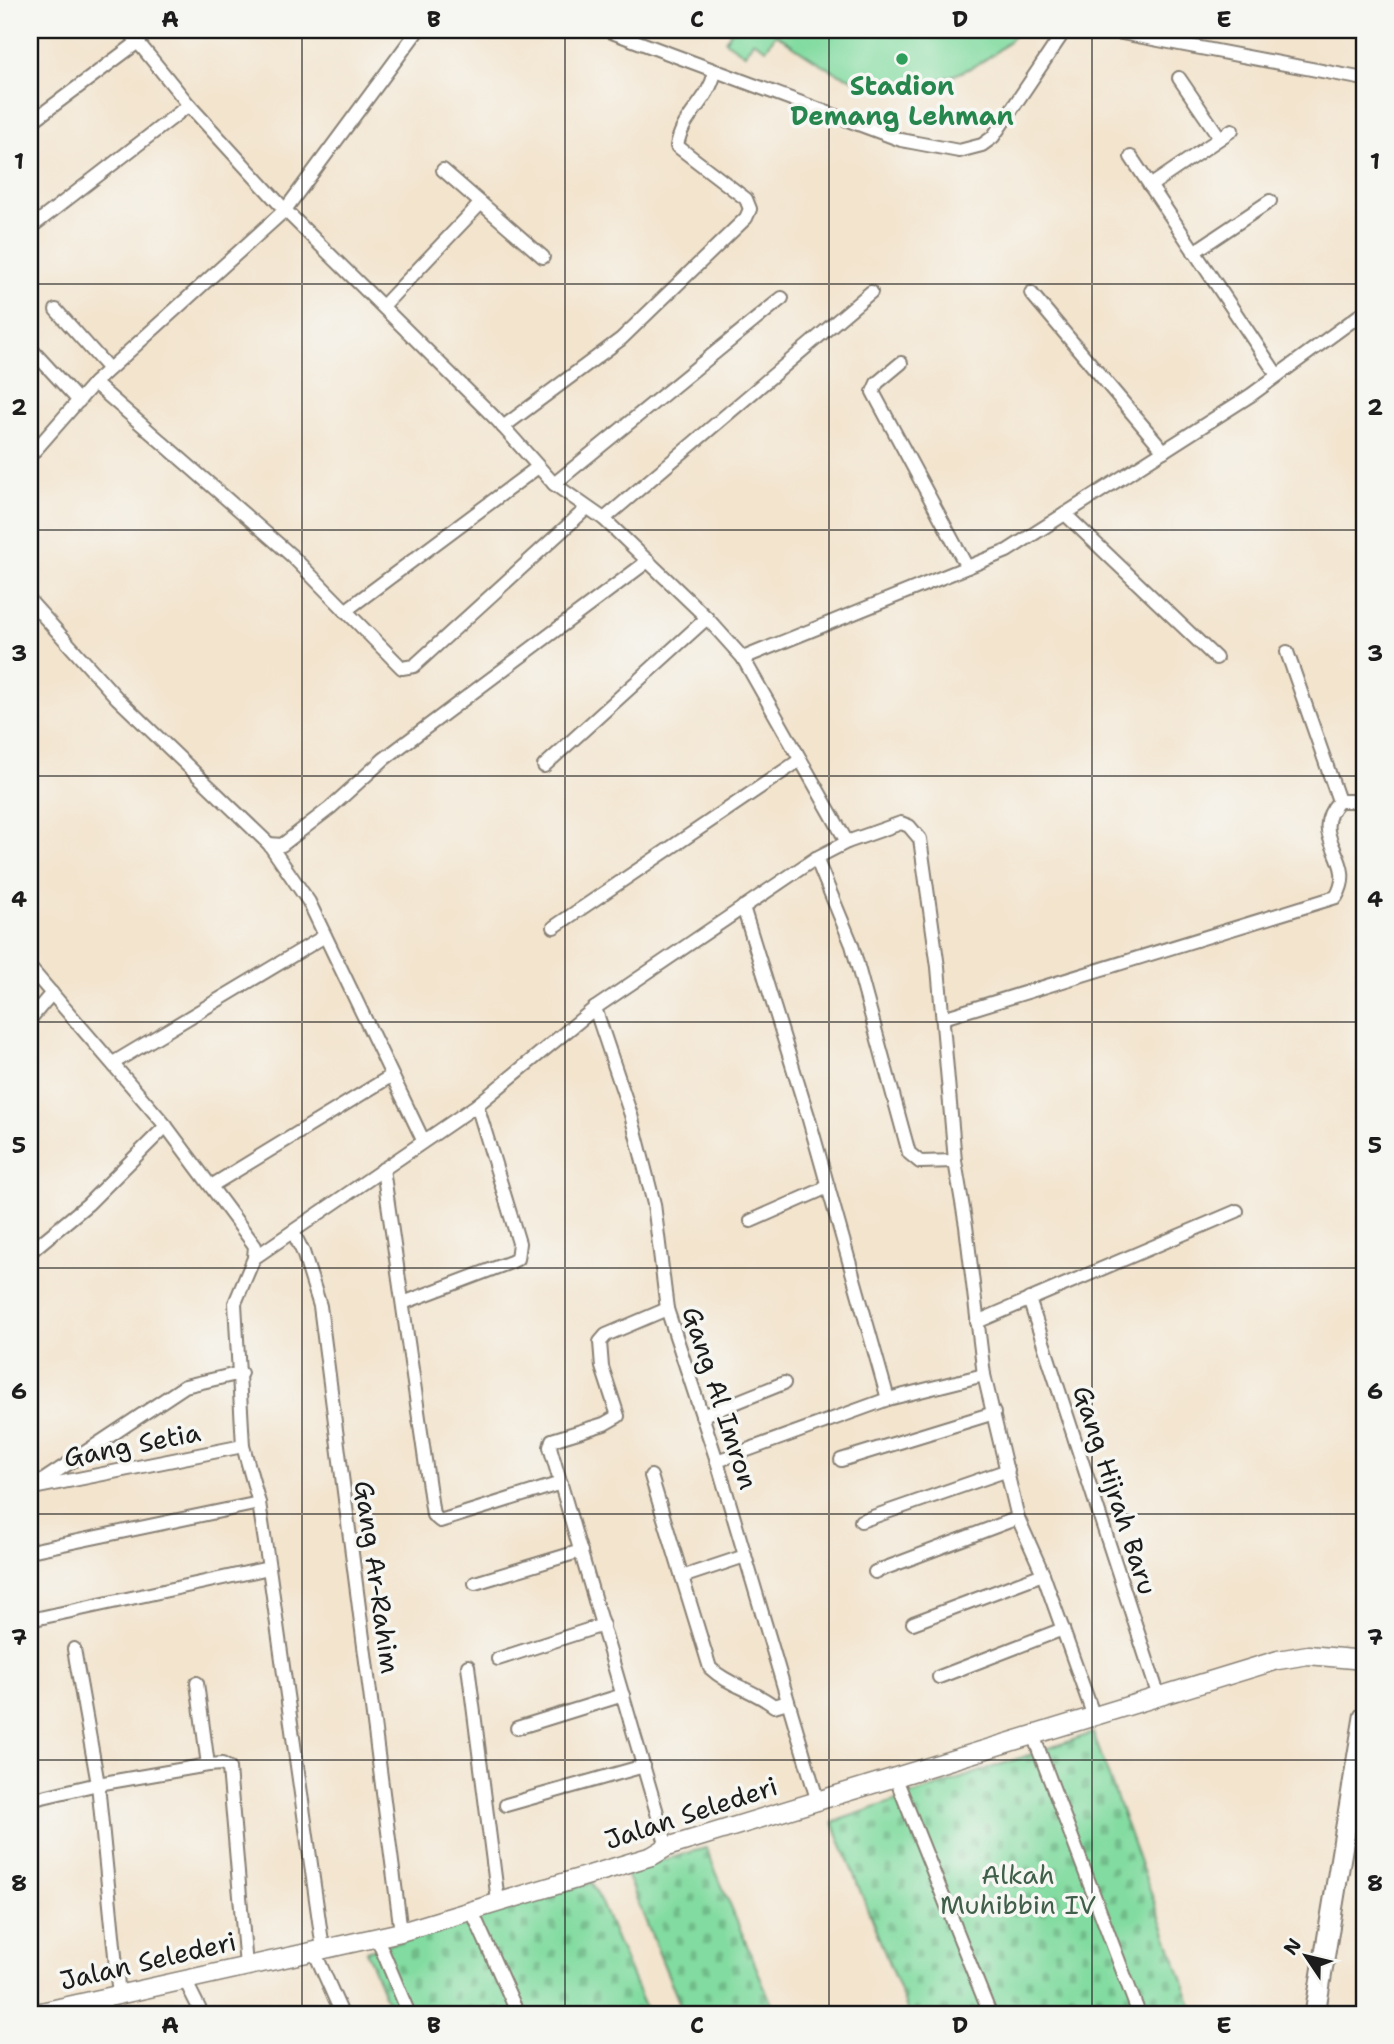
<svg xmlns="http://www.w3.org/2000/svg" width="1394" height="2044" viewBox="0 0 1394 2044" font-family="'Shantell Sans',sans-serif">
  <defs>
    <pattern id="cemetery-stones" width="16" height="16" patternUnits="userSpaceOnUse" patternTransform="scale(1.75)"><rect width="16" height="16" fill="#82dba0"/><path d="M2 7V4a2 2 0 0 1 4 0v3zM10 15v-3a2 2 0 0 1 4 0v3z" fill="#70bb89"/></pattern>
  </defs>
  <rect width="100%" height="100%" fill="#f6f6f2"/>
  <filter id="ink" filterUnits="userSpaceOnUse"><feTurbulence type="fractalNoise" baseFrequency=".0143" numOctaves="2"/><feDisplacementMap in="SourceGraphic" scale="14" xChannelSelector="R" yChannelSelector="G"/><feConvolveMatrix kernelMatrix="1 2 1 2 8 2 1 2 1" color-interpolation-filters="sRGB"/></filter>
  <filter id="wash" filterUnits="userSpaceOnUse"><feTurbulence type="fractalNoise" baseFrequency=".00686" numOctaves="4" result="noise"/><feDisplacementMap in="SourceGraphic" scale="28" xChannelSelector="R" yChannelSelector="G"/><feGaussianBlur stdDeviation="1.57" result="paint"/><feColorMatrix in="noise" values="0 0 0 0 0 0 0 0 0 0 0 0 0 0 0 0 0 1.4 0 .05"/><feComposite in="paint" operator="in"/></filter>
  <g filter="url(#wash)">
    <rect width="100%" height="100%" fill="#f3e4ce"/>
    <g fill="url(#cemetery-stones)" stroke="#4f7c5e" stroke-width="2">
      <path d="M1093,1733L1195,2014H909L833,1822Z"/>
      <path d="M706,1848L776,2014H684L625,1871Z"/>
      <path d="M592,1882L648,2014H392L366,1951Z"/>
    </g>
    <path fill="#82dba0" stroke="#4f7c5e" stroke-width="2" d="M732,30H1020C976,79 902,101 840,74C817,64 796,47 776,34L766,49L753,41L745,54L725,41Z"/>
  </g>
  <g filter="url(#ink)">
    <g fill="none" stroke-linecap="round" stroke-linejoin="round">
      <g stroke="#888075" stroke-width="16">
        <g id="street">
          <path d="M128,30L189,105L285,210L497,420L554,484L604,519L707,618L743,658L847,842"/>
          <path d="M606,30L901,140L959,151L982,145L993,137L1063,33L1068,30"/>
          <path d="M1106,30L1364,79"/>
          <path d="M1179,78L1220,138"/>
          <path d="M30,123L138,42"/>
          <path d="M1131,157L1277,375"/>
          <path d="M443,170L543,257"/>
          <path d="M1150,186L1232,130"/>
          <path d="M30,228L189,105"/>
          <path d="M1194,252L1270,201"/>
          <path d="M1031,293L1164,451"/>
          <path d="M383,306L481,203"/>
          <path d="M56,310L109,369"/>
          <path d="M31,349L79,401"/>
          <path d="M901,363L877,383L873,392L967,567"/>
          <path d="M94,383L292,556L402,668L414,666L587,508"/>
          <path d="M503,427L621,339L746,218L750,209L746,199L677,146C682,115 708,103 715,72"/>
          <path d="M30,456L94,383L285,210L418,30"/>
          <path d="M554,484L782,298"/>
          <path d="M1065,514L1216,658"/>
          <path d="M604,519L871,292"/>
          <path d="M30,601L117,698L269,844"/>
          <path d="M345,611L538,467"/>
          <path d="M743,658L1007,551L1251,395L1364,312"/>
          <path d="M544,766L707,618"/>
          <path d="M1339,801H1364"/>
          <path d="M816,858L852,945L909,1153L920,1162L955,1161"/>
          <path d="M743,907L808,1116L888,1399"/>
          <path d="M554,927L800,760"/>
          <path d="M30,968L166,1126L255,1246L254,1258L235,1303L243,1446L259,1503L269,1568L323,1949"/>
          <path d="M595,1008L631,1115L654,1204L667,1309L717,1461L817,1799"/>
          <path d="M943,1018L1336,897C1360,858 1305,838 1339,801L1287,652"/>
          <path d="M30,1019L52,993"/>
          <path d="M113,1063L325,936"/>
          <path d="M423,1140L309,902L269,844L282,845L330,808L384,759L648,561"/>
          <path d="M383,1169L433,1515L440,1521L561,1483"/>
          <path d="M211,1186L391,1076"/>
          <path d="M751,1221L828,1187"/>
          <path d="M293,1232L303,1252L320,1306L401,1932"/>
          <path d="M30,1252L88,1204L166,1126"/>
          <path d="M254,1258L477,1105L595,1008L816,858L847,842L901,823L909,826L920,839L938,967L955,1161L966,1226L984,1375L1018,1518L1043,1574L1093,1714"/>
          <path d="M1029,1299L1158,1694"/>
          <path d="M403,1303L511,1262L517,1259L519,1243L477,1105"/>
          <path d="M667,1309L606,1335L600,1342L602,1367L618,1416L604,1424L552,1440L550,1447L667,1847"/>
          <path d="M977,1322L1237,1211"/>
          <path d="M702,1416L784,1383"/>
          <path d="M841,1460L994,1413"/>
          <path d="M717,1461L888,1399L984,1375"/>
          <path d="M651,1476L710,1668C728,1685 754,1690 774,1706L788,1702"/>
          <path d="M38,1487L243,1446"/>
          <path d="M30,1489L185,1386L241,1373"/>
          <path d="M861,1521L1008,1470"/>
          <path d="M30,1551L259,1503"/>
          <path d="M875,1572L1018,1518"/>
          <path d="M682,1577L745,1556"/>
          <path d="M475,1583L581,1551"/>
          <path d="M30,1620L269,1568"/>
          <path d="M913,1623L1043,1574"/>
          <path d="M74,1649L98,1784L119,1996"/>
          <path d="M498,1659L603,1625"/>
          <path d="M468,1666L498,1901"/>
          <path d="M939,1677L1063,1629"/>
          <path d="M197,1683L208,1765"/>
          <path d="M517,1728L623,1695"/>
          <path d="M1033,1735L1139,2014"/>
          <path d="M895,1776L990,2014"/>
          <path d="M1350,1797L1364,1815"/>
          <path d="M30,1800L98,1784L208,1765L222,1764L229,1768L246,1966"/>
          <path d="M506,1805L644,1766"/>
          <path d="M471,1909L518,2014"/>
          <path d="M377,1938L409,2014"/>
          <path d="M315,1953L342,2014"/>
          <path d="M185,1980L202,2014"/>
        </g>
      </g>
      <g stroke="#888075" stroke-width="21">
        <path id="secondary" d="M32,2014L401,1932L652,1856L667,1847L1278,1660L1308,1655L1364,1660"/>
      </g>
      <g stroke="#888075" stroke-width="23">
        <path id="primary" d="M1315,2014L1364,1717"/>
      </g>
      <use href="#street" stroke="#fff" stroke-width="12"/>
      <use href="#secondary" stroke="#fff" stroke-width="18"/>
      <use href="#primary" stroke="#fff" stroke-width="19"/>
    </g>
  </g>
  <path fill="none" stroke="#1c1c1c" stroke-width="2" stroke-opacity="0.55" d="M302,30V2014M565,30V2014M829,30V2014M1092,30V2014M30,284H1364M30,530H1364M30,776H1364M30,1022H1364M30,1268H1364M30,1514H1364M30,1760H1364"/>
  <circle fill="#2e9e5b" stroke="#f6f6f2" stroke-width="2.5" cx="902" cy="59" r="7"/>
  <g text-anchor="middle" stroke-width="7" stroke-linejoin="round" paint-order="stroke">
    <g font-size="26" font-weight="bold" fill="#27864d" stroke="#f6f6f2">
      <text x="902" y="95">Stadion<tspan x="902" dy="30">Demang Lehman</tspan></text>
    </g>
    <g font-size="26" fill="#1c1c1c" stroke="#f6f6f2">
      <text transform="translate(720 1398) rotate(72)" y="9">Gang Al Imron</text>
      <text transform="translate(132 1445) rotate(-11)" y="9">Gang Setia</text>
      <text transform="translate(1115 1490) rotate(72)" y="9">Gang Hijrah Baru</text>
      <text transform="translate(377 1577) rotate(82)" y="9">Gang Ar-Rahim</text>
      <text transform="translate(691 1813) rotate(-18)" y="9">Jalan Selederi</text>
      <text transform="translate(148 1961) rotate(-13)" y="9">Jalan Selederi</text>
    </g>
    <g font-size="26" fill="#405f4a" stroke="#f6f6f2">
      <text x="1018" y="1884">Alkah<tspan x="1018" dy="30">Muhibbin IV</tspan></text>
    </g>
  </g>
  <rect width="1394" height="2044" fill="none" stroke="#f6f6f2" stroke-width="77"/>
  <g transform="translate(1306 1956) rotate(305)" stroke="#f6f6f2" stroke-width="5" paint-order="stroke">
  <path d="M0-5L12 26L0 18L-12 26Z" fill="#1c1c1c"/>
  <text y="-10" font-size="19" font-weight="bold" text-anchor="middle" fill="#1c1c1c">N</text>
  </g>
  <rect x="38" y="38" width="1318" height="1968" fill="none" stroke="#1c1c1c" stroke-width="2.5"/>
  <g font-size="23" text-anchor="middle" font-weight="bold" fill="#1c1c1c">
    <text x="170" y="27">A</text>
    <text x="434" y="27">B</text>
    <text x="697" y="27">C</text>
    <text x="960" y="27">D</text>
    <text x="1224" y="27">E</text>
    <text x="19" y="169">1</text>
    <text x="1375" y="169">1</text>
    <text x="19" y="415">2</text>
    <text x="1375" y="415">2</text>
    <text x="19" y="661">3</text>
    <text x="1375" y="661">3</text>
    <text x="19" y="907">4</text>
    <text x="1375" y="907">4</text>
    <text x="19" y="1153">5</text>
    <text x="1375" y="1153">5</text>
    <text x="19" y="1399">6</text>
    <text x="1375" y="1399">6</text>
    <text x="19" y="1645">7</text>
    <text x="1375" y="1645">7</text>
    <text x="19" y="1891">8</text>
    <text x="1375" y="1891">8</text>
    <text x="170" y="2033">A</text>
    <text x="434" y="2033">B</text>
    <text x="697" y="2033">C</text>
    <text x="960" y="2033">D</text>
    <text x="1224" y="2033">E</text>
  </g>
</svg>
